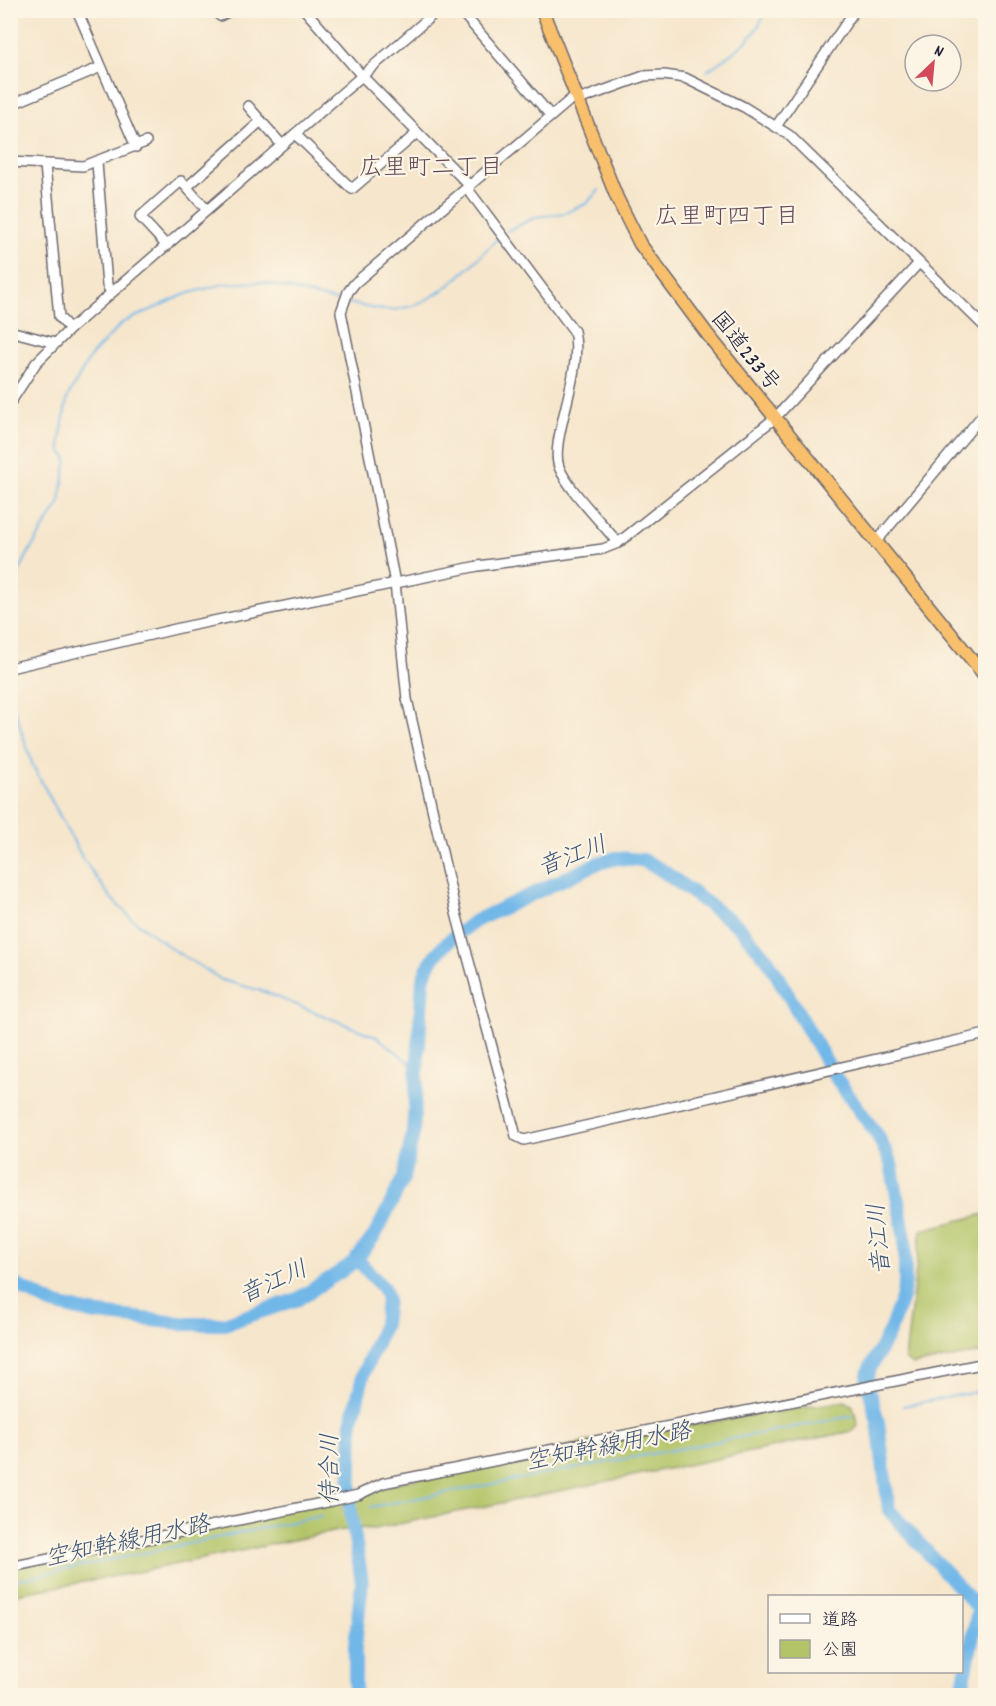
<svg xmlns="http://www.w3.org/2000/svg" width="996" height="1706" viewBox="0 0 996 1706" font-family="Dekko,'Klee One',sans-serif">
  <rect width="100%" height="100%" fill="#fcf5e5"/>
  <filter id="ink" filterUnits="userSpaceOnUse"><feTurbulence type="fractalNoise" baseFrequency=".0167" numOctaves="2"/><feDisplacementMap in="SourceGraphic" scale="12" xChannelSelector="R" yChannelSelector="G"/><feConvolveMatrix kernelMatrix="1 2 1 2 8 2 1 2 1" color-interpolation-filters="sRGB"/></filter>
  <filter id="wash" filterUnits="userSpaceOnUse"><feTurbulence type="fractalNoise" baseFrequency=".008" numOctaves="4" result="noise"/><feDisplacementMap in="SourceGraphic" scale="24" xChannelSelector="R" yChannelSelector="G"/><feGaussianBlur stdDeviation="1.35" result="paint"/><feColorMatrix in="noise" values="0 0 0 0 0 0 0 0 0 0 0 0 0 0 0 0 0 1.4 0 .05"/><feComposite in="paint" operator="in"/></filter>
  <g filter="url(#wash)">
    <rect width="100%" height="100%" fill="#f6e6cc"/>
    <g fill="#b2c467" stroke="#6a7351" stroke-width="1.5">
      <path d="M985,1214V1352L912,1365L905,1359L921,1230Z"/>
      <path d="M845,1401L853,1406L858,1426L853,1431L374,1529L357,1528L332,1532L138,1572L11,1595V1567L595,1440Z"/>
    </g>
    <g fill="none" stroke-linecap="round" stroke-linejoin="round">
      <g stroke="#71b7e8" stroke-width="2">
        <path d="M707,71C730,54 758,40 765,10"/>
        <path d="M507,231L536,217L565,213L586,204L599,190"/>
        <path d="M348,303C360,305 372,309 384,310C431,312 469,268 498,238"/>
        <path d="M10,590L29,552L60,502L67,458L61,451L60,441L67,398L90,357L122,323L186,294L224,284L263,282L336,301"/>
        <path d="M10,696L33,766L83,859L111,898L132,919L172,949L222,980L262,991L377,1037L408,1061L417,1073"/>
        <path d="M903,1406L986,1390"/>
        <path d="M371,1507L852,1416"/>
        <path d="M10,1581L321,1516"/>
      </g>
      <g stroke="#71b7e8" stroke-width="14">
        <path d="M10,1282L53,1304L91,1313L188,1324H224L298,1299L343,1270L355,1261L375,1235L404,1177L413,1133L423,980C430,953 455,935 477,920L596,864L616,858L643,860L663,871L739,927L768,960L834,1075L878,1136L891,1163L905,1239V1283L902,1298L889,1333L869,1370L867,1381L878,1422L889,1510L986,1617"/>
        <path d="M355,1696V1645L362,1582L350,1506L352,1421L364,1372L384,1324L387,1300L384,1289L356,1258"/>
        <path d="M961,1696L978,1610"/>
      </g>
    </g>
  </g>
  <g filter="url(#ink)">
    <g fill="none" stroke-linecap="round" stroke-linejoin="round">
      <g stroke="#6c676e" stroke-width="12">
        <g id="minor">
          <path d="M77,10L136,147"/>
          <path d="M217,10L220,16L232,10"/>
          <path d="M305,10L362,76L470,186"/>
          <path d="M460,10L551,116"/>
          <path d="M576,95L355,283L348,292L341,312L395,583L407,699L456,913L516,1136L524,1140L986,1034"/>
          <path d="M578,100L644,76L664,75L685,78L744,107L789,135L986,328"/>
          <path d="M10,105L101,67"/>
          <path d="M248,106L261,121"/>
          <path d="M777,125L855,10"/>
          <path d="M295,134L352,189L417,133"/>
          <path d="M10,162L83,166L146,142"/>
          <path d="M97,163L107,285L111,293"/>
          <path d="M45,165L59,317L70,329"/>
          <path d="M187,187L261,121L282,145"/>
          <path d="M467,188L574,331C584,372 549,440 559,467C567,488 603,524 618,543"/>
          <path d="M167,246L140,217L181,181L207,210"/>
          <path d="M10,331L55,343"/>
          <path d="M10,403L36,363L70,329L438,10"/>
          <path d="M875,543L986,411"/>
          <path d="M10,668L184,627L478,566L603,549L618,543L775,418L919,263"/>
          <path d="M10,1567L332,1501L358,1495L383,1483L986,1363"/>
        </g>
      </g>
      <g stroke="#6c676e" stroke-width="15">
        <path id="highway" d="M542,10L617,198L640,244L708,335L986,677"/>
      </g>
      <use href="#minor" stroke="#fff" stroke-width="9"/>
      <use href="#highway" stroke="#f8bf6c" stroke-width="12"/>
    </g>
  </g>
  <g text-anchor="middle" stroke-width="4.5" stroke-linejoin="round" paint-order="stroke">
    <g font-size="22" fill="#22223b" stroke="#fcf5e5">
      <text transform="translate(747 350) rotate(51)" y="8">国道233号</text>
    </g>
    <g font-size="24" fill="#664b5b" stroke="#fcf5e5">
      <text x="431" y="174">広里町二丁目</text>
      <text x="727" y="223">広里町四丁目</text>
    </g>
    <g font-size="24" font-style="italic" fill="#3e5678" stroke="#fcf5e5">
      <text transform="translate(572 855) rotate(-21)" y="8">音江川</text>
      <text transform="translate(878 1239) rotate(-95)" y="8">音江川</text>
      <text transform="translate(273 1281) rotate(-24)" y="8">音江川</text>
      <text transform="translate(608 1445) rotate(-11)" y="8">空知幹線用水路</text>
      <text transform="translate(329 1469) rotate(-90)" y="8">侍合川</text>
      <text transform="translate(127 1540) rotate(-12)" y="8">空知幹線用水路</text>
    </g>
  </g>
  <rect width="996" height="1706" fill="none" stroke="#fcf5e5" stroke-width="36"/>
  <rect x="768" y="1595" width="195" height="78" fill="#fcf5e5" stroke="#a5a1a1" stroke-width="1.5"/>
  <rect x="780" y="1614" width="30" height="9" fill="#ffffff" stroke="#a5a1a1" stroke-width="1.5"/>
  <text x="822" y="1625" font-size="18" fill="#22223b">道路</text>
  <rect x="780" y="1640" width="30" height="18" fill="#b2c467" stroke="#a5a1a1" stroke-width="1.5"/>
  <text x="822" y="1655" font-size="18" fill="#22223b">公園</text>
  <g transform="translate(933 63) rotate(26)"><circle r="28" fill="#fcf5e5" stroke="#a5a1a1" stroke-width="1.5"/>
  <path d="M0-4.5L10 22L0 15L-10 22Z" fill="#d1495b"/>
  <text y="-9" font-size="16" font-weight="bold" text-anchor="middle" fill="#22223b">N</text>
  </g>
</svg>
